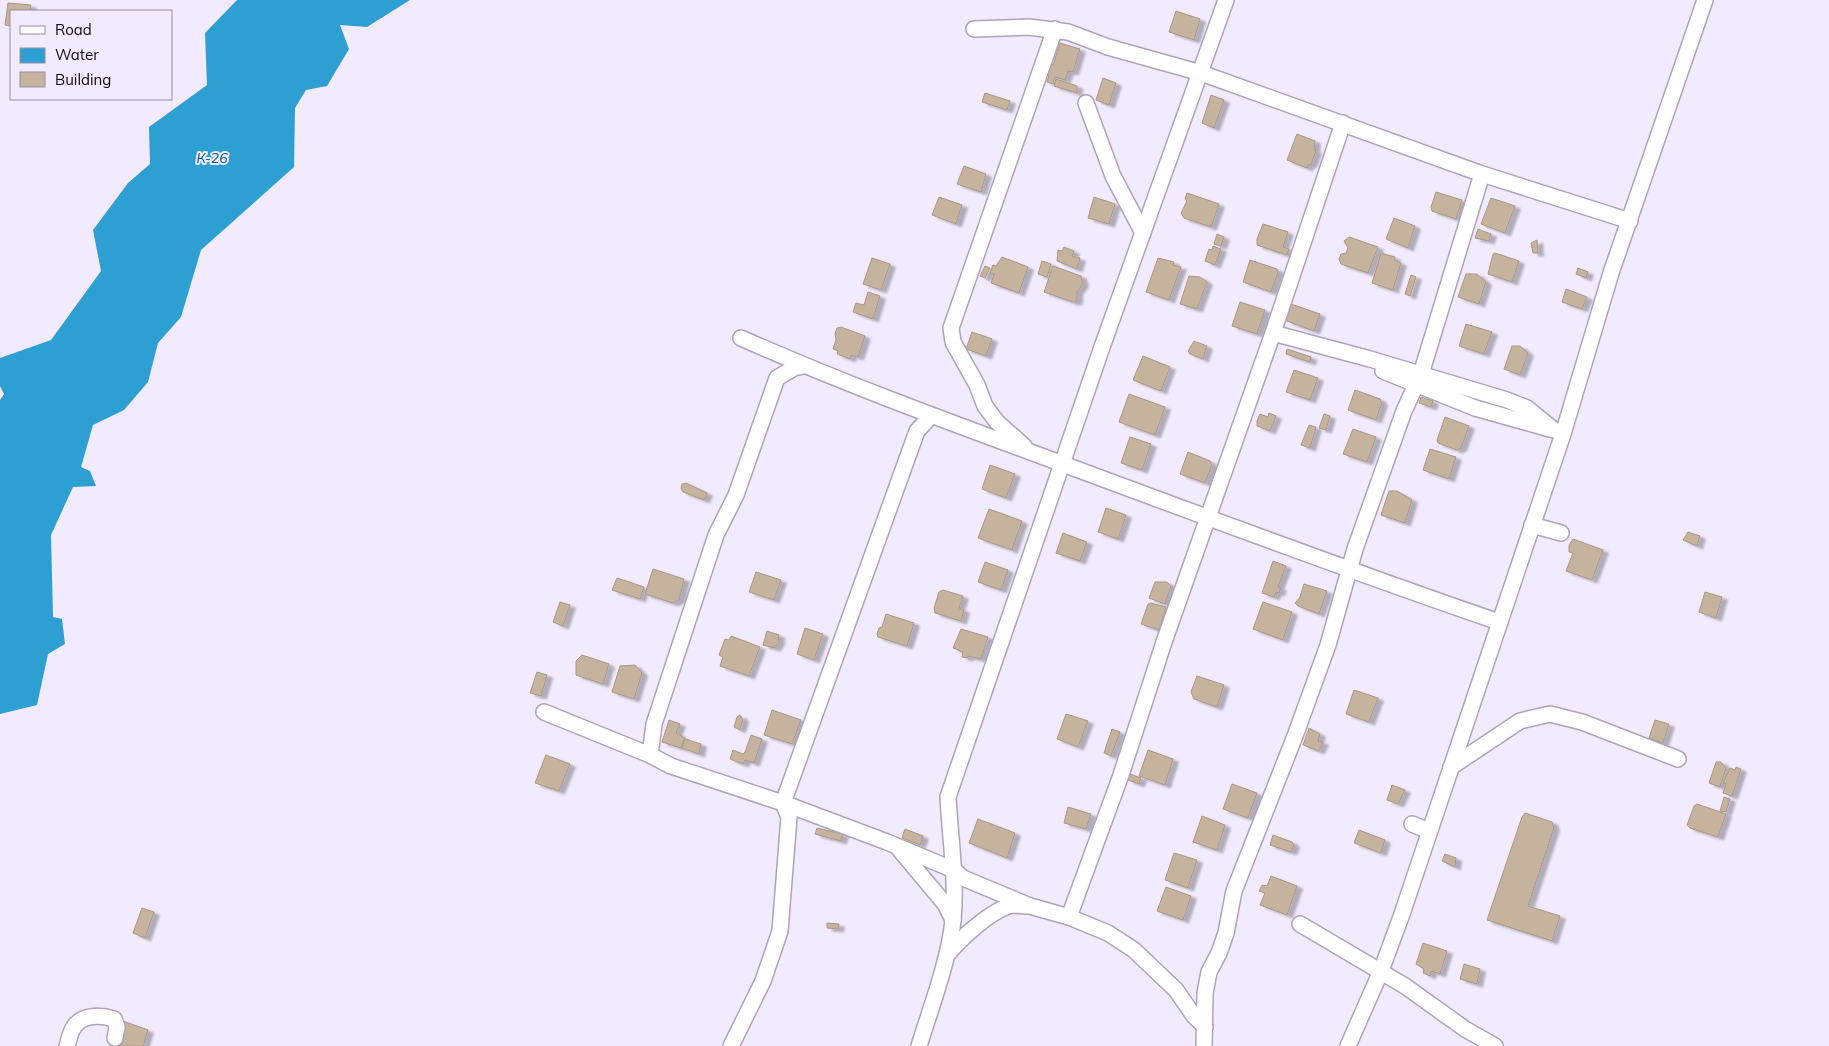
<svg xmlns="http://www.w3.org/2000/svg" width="1829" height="1046" viewBox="0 0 1829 1046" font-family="Mulish,sans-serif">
  <defs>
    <filter id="shadow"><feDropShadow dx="5.5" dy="3" stdDeviation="1" flood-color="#0004"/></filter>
  </defs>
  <rect width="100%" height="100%" fill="#f2eafe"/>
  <path fill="#2d9fd2" d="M237,0H410L367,27L340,25L349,49L327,86L306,90L295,108L294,167L201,250L181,317L158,343L148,382L124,410L93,425L81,467L90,471L96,486L73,487L51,535L53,617L62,619L65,644L48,654L37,705L0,714V400L4,394L0,386V358L51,340L101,271L93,230L128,183L150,164L149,127L207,85L205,33Z"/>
  <g fill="#c5b39e" stroke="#a99783" filter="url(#shadow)">
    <path d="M8,3L31,5L30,11H11V26L5,25Z"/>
    <path d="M1176,11L1200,19L1194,40L1169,32Z"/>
    <path d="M1060,43L1080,49L1073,72L1068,71L1065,80L1055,77L1053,84L1047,82L1049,75H1047L1050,63L1053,65Z"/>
    <path d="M1103,78L1116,83L1109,105L1096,100Z"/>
    <path d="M1056,79L1077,86V93L1054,86Z"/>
    <path d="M985,93L1010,101L1007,110L982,102Z"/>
    <path d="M1211,95L1224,100L1214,128L1202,123Z"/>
    <path d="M1297,134L1315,141L1314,150L1316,151L1311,165L1309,164L1307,168L1287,160Z"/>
    <path d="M964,166L986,174L981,192L957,184Z"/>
    <path d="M1436,192L1462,200L1456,219L1432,211L1431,207Z"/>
    <path d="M1187,193L1219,204L1211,227L1184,218L1181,213L1187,201L1185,199Z"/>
    <path d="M939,197L962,205L956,224L932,215Z"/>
    <path d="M1094,197L1115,204L1109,224L1088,218Z"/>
    <path d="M1491,198L1515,206L1505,233L1481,224Z"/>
    <path d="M1394,218L1415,226L1408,248L1386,239Z"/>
    <path d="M1263,224L1288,232L1283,247L1289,249L1287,255L1257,245V239Z"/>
    <path d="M1478,229L1491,234L1489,241L1475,238Z"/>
    <path d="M1217,234L1224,237L1221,246L1214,244Z"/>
    <path d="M1349,237L1378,247L1368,273L1341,264L1339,259L1341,254L1346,253L1348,248L1344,241Z"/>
    <path d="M1537,240L1538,253H1533L1531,243Z"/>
    <path d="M1213,246L1221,249L1215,265L1205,261L1209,249L1212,250Z"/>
    <path d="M1064,247L1074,251L1072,256L1080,258L1077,269L1057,261L1058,250L1062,251Z"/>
    <path d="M1381,253L1395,257L1394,260L1401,263L1393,290L1372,283Z"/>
    <path d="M1495,253L1519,261L1512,282L1488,274L1493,254Z"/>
    <path d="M1002,257L1028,267L1019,293L991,283L994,274L990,273L993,265L996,266Z"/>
    <path d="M872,258L890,264L881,290L863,284Z"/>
    <path d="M1158,258L1174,262L1173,265L1181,267L1169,300L1146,292Z"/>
    <path d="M1250,260L1277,269L1278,273L1271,292L1243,282Z"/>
    <path d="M1042,261L1051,264L1047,277L1038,274Z"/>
    <path d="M985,266L990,268L985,278L980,276Z"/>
    <path d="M1053,266L1081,276L1083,284L1077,292V301L1073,302L1044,292Z"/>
    <path d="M1578,268L1588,272L1586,278L1576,274Z"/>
    <path d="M1466,274H1477L1486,282L1479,304L1458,297Z"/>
    <path d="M1411,275L1416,277L1410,296L1405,294Z"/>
    <path d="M1189,276L1200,277L1207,282L1197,309L1180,304Z"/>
    <path d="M1566,289L1587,297L1582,309L1562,302Z"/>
    <path d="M868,292L880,296L873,319L853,312L856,303L864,305Z"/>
    <path d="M1240,302L1265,310L1257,334L1232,326Z"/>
    <path d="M1291,304L1320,314L1314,331L1287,321L1286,314Z"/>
    <path d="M1466,324L1492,332L1484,354L1459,346Z"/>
    <path d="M841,327L865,336L858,357L851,355L850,359L837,354L838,351L833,349L836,340L835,334L837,328Z"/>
    <path d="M972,332L992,339L986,356L966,349Z"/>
    <path d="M1194,341L1207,346L1203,359L1190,354L1188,351Z"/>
    <path d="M1512,346H1520L1528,353L1520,375L1504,369Z"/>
    <path d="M1287,349L1311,357L1310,362L1286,354Z"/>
    <path d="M1143,356L1170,367L1161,391L1133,380Z"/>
    <path d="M1294,370L1318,378L1310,400L1286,392Z"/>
    <path d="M1355,390L1380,399L1382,403L1376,420L1348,410Z"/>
    <path d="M1129,394L1165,407L1155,435L1119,422Z"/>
    <path d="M1421,397L1433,401L1431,407L1419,403Z"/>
    <path d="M1269,413L1276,416L1270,431L1257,426V421L1260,414L1268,417Z"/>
    <path d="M1324,414L1330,416L1326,430L1319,428Z"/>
    <path d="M1445,417L1469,426L1461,448L1457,450L1438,443L1437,440Z"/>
    <path d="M1309,425L1316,427L1310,448L1301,445Z"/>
    <path d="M1353,429L1376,437L1367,462L1343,454Z"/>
    <path d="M1130,437L1151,444L1142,470L1121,463Z"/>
    <path d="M1430,449L1456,457L1449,479L1423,470Z"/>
    <path d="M1188,452L1210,461L1212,465L1205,483L1180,474Z"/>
    <path d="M990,465L1015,474L1006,498L982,489Z"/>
    <path d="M686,483L707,493L704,500L683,492L681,489L682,484Z"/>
    <path d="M1389,491H1397L1412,500L1405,523L1381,515Z"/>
    <path d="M1106,508L1126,515L1118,539L1098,532Z"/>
    <path d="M989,509L1022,521L1012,550L978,538Z"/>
    <path d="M1688,532L1700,536L1697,546L1683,540Z"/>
    <path d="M1063,533L1087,542L1080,561L1056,553Z"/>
    <path d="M1573,539L1603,550L1592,580L1566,571L1573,553L1569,552V545Z"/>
    <path d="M1273,561L1286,566L1278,587L1281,588L1279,593L1276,592L1274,597L1262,593Z"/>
    <path d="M985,562L1008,570L1001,590L978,582Z"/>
    <path d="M653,569L684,579L679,600L673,603L645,594Z"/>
    <path d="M756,572L781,580L774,600L749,592Z"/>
    <path d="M617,578L644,587L640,599L612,590Z"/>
    <path d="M1155,582H1167L1171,586L1165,604L1149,598Z"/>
    <path d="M1304,584L1327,591L1319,614L1298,606L1295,603L1300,597Z"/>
    <path d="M943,590L963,596L959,608L964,610L961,621L935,613L934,608L939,592Z"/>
    <path d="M1705,592L1722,597L1716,618L1699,612Z"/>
    <path d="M560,602L570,605L563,626L553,622Z"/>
    <path d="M1263,602L1292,612L1283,640L1253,629Z"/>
    <path d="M1151,603L1166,607L1159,630L1141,624L1148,604Z"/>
    <path d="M886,614L914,623L907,646L878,637L877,634L879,628L882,627Z"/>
    <path d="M805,628L823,634L814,660L797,654Z"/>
    <path d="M961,629L988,637L981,659L968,656V658L962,657L963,652L953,648Z"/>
    <path d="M767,631L779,635L778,640H780L775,648L763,645Z"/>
    <path d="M731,636L760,647L749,676L720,666L723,657L719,655L725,639L729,640Z"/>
    <path d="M582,655L609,664L603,684L576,675V661Z"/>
    <path d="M635,665L642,673L634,699L612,692L620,666Z"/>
    <path d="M537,672L547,675L541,696L530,693Z"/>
    <path d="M1197,676L1224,685L1217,707L1194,699L1191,692Z"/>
    <path d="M1354,690L1378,698L1369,722L1346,714Z"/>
    <path d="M772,710L801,720L792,744L764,735Z"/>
    <path d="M1066,714L1088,721L1078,747L1057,739Z"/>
    <path d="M740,715L743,719L740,730L734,727L737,717Z"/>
    <path d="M669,720L680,724L676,733L685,738L681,748L662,742Z"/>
    <path d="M1655,720L1669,724L1663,743L1649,738Z"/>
    <path d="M1309,728L1320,734L1318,741L1323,742L1319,751L1303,745Z"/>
    <path d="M1112,729L1120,732L1111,756L1104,753Z"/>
    <path d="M751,735L762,739L754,763L745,760L743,764L730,759L733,750L743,754L745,752Z"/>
    <path d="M685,739L701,744L699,754L682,748Z"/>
    <path d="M1148,750L1173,759L1165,785L1139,776Z"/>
    <path d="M546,755L570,764L559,791L535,783Z"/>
    <path d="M1716,762H1721L1726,768L1720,787L1709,783Z"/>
    <path d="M1736,767L1741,769L1732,796L1723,793L1726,784L1723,783L1730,768L1735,770Z"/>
    <path d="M1130,774L1141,778L1139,784L1128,780Z"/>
    <path d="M1232,784L1257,793L1248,818L1223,809Z"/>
    <path d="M1392,785L1405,790L1398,804L1387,800Z"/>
    <path d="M1724,797L1730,799L1726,812L1720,811Z"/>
    <path d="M1697,804L1726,814L1718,837L1690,828L1687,825L1694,806Z"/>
    <path d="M1068,807L1091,814L1086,829L1064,823Z"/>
    <path d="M1525,813L1552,822L1554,828L1528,906L1560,916L1552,941L1487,920L1522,817Z"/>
    <path d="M1202,816L1225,825L1217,850L1193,842Z"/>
    <path d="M978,819L1015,833L1007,858L969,843Z"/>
    <path d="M817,828L843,834L841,841L815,834Z"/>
    <path d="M905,829L923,836L920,845L902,838Z"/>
    <path d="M1359,830L1385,840L1381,853L1354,843Z"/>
    <path d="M1273,835L1292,842L1294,845L1291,852L1270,845Z"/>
    <path d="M1174,853L1197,860L1188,888L1165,880Z"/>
    <path d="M1445,854L1456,858L1455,867L1442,861Z"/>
    <path d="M1271,876L1297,886L1287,915L1260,905L1265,893L1259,891L1262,885L1267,886Z"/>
    <path d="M1166,887L1191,896L1183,920L1157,911Z"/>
    <path d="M142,908L154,912L145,938L133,933Z"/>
    <path d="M827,923L839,924L838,929L827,928Z"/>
    <path d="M1423,943L1447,951L1440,974L1431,971L1430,976L1423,973L1424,969L1416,964Z"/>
    <path d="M1464,964L1480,969L1477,984L1460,979Z"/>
    <path d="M123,1021L148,1030L143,1046H120L123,1037L120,1031Z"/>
  </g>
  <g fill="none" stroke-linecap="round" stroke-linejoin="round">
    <g stroke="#ada3bb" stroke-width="18">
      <g id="minor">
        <path d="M974,29L1029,27L1068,32L1108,47L1201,73L1482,174L1630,221"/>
        <path d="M1086,103L1113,176L1143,233"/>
        <path d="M1273,333L1370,359L1507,400L1527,408L1554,430"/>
        <path d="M741,338C847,385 955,424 1063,464C1208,518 1353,572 1499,622"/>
        <path d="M1383,371L1475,408L1550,429"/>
        <path d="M1024,446L997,422L985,406L977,385L953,342L951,328L1055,29"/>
        <path d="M1532,525L1561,533"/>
        <path d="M544,712L650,755L671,766L783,803L887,842L954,870L963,878L1030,906L1069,917L1108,933L1134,950L1176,990L1194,1016L1205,1027"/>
        <path d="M650,755L654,724L716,535L736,495L777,378L794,368L803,366"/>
        <path d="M1451,767L1520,721L1550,714L1582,722L1678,759"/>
        <path d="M1412,824L1429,831"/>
        <path d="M899,849L945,904L953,920"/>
        <path d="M1069,917L1121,775L1164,642L1273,333L1343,123"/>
        <path d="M1300,924L1405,986L1465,1029L1495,1046"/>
        <path d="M947,955C960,939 992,909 1013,905C1018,905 1024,906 1029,906"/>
        <path d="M67,1046C69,1040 70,1032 74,1027C82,1014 101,1015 114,1019L117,1027L115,1038"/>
        <path d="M731,1046L763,981L780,931L789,817L783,803L917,431L931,416"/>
        <path d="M919,1046C931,1007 949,960 953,920C957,879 950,838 948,797L1102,347L1226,0"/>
        <path d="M1204,1046L1205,993L1209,972L1219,953L1226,933L1234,891L1295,736L1328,645L1355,549L1404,411L1421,374L1482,174"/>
        <path d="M1348,1046L1381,971L1402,914L1563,434L1611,273L1705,0"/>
      </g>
    </g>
    <use href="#minor" stroke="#fff" stroke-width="15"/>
  </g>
  <g text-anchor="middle" stroke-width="4" stroke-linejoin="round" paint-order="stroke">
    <g font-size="14" font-style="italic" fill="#015c7f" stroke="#f2eafe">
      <text x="212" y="163">К-26</text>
    </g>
  </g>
  <rect x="10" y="10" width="162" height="90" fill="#f2eafe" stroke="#9690a0"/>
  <rect x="20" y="26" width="25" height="8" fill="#ffffff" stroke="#9690a0"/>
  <text x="55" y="35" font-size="15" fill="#0d0a12">Road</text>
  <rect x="20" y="48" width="25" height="15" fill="#2d9fd2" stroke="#9690a0"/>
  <text x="55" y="60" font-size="15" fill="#0d0a12">Water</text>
  <rect x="20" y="72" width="25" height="15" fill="#c5b39e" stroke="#9690a0"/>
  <text x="55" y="85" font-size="15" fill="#0d0a12">Building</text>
</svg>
